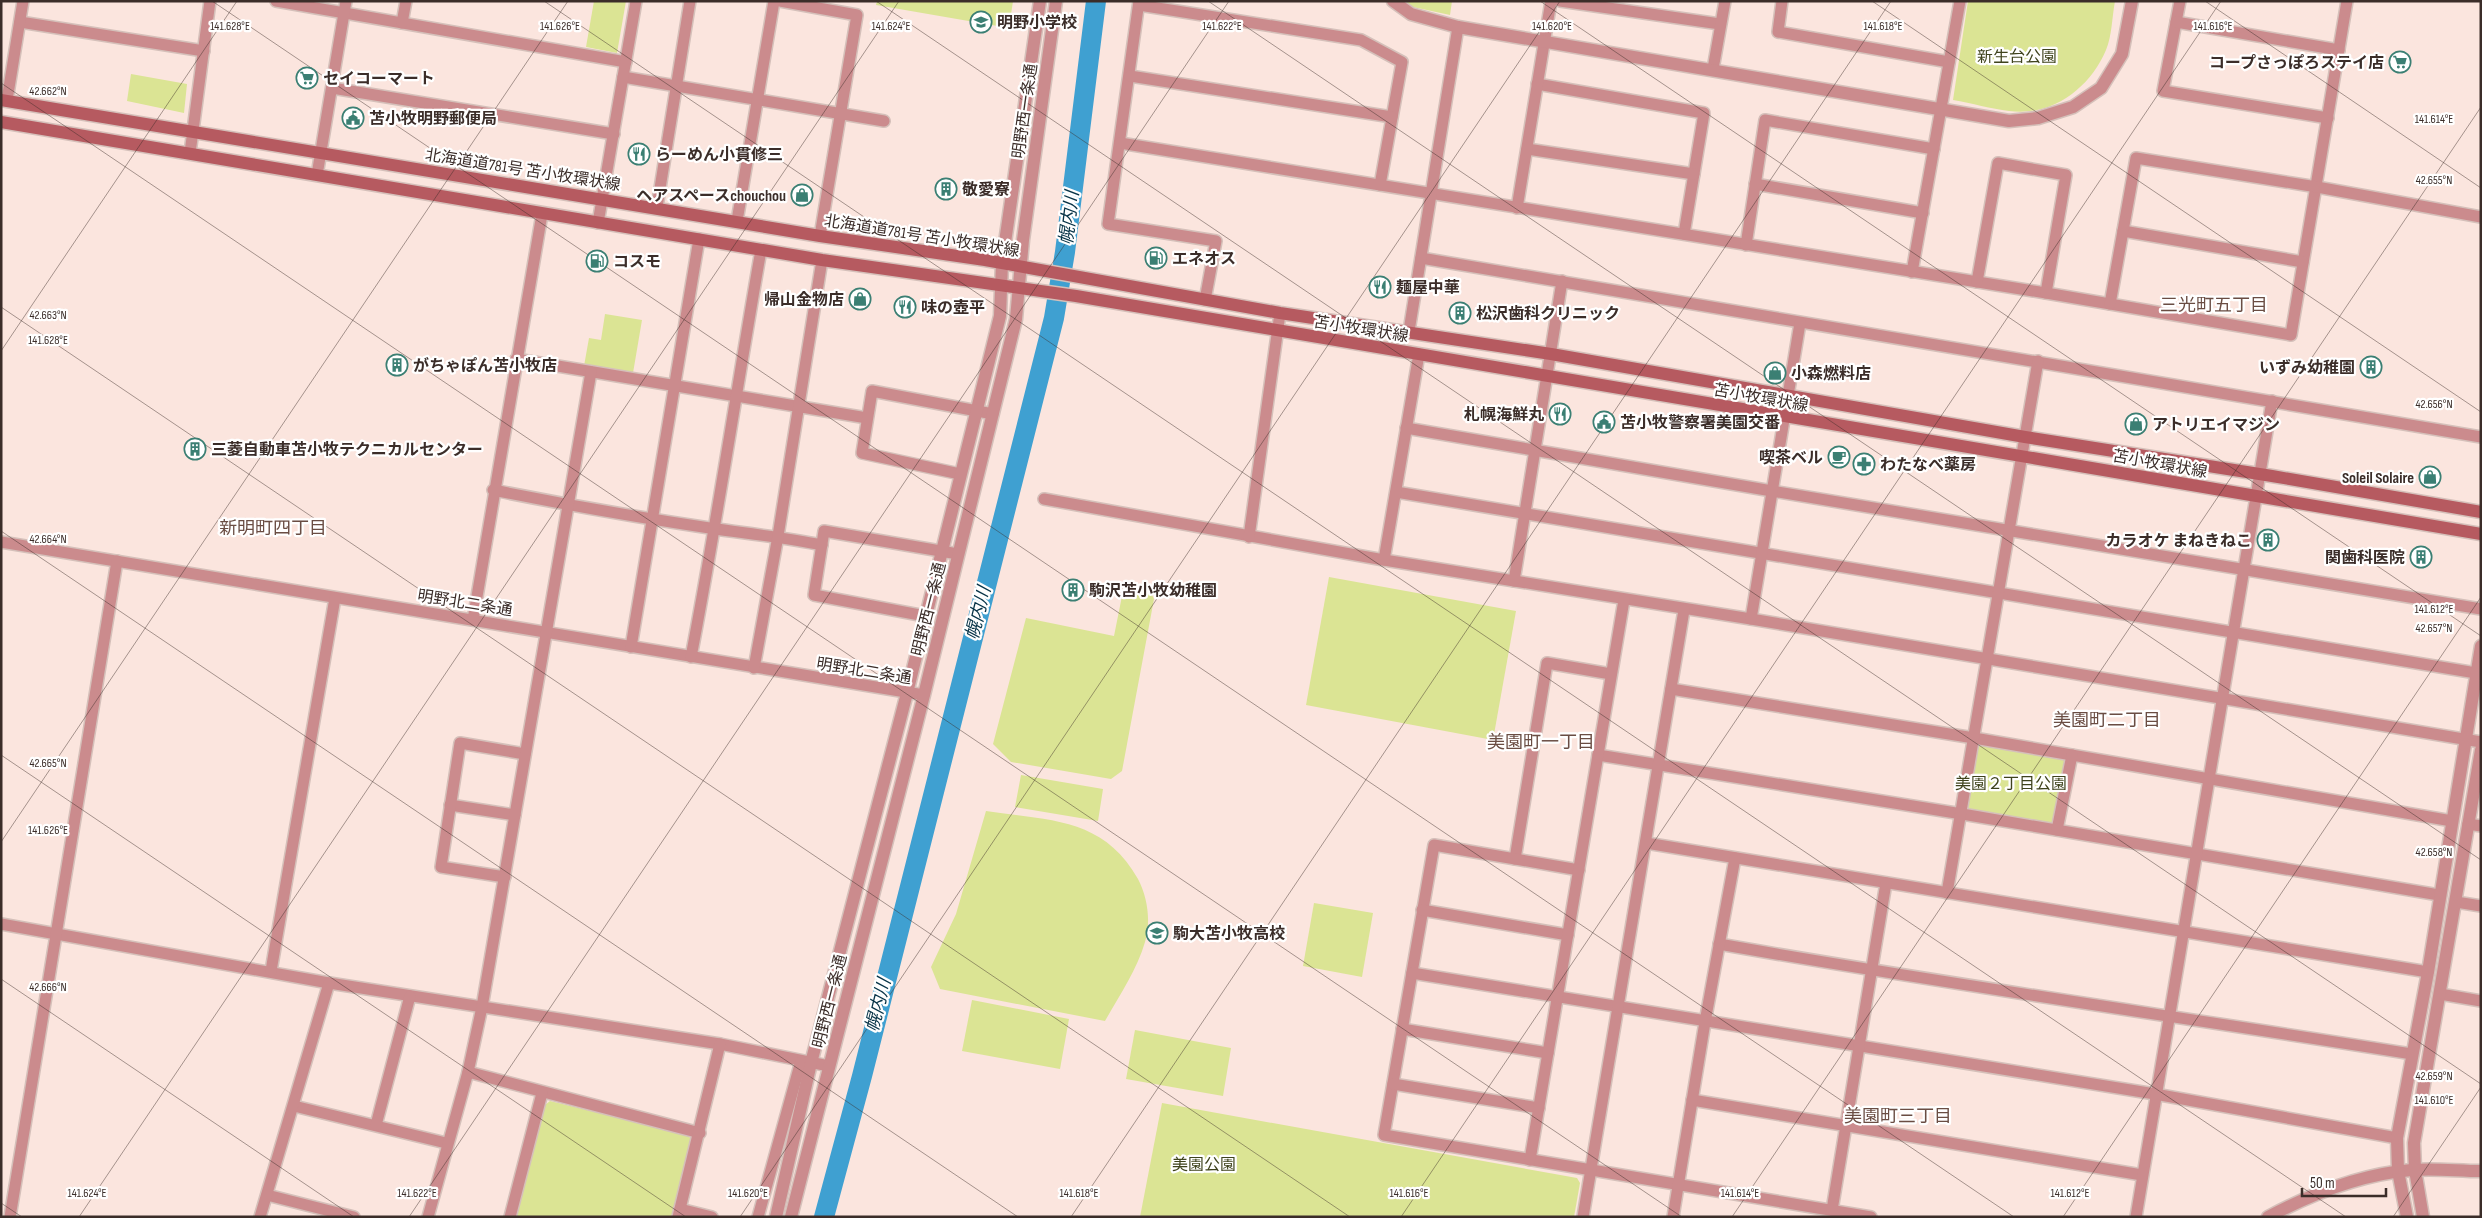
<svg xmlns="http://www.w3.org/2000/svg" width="2482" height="1218" viewBox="0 0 2482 1218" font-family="'Sofia Sans Condensed','Noto Sans JP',sans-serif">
  <rect width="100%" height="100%" fill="#fbe5de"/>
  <g fill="#dbe494">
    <path d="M594,1H626L617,53L586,47Z"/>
    <path d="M877,1H1013L1009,28L876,5Z"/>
    <path d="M1404,1H1452L1450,15L1413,7Z"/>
    <path d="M1968,1H2115C2112,17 2112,36 2106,50C2090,88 2052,117 2009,111C1991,109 1972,103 1953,100Z"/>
    <path d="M131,74L187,84L184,113L127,101Z"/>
    <path d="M605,314L642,320L633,373L584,366L589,338L601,340Z"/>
    <path d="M1329,577L1516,611L1493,740L1306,705Z"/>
    <path d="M1124,586L1150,591L1154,599L1122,771L1111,779L1011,762L993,744L1026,618L1114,636Z"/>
    <path d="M1974,738L2072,755L2057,830L1962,814Z"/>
    <path d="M1021,775L1103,789L1098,821L1015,807Z"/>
    <path d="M986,811C1049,821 1103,817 1138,879C1148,898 1151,922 1145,942C1137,970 1119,996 1105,1021L940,989L931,967L956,914Z"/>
    <path d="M1314,903L1373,913L1362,977L1303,966Z"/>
    <path d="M972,1000L1069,1019L1060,1069L962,1051Z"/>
    <path d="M1135,1030L1231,1048L1223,1096L1126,1079Z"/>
    <path d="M550,1101L689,1135L691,1142L671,1217H515L545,1105Z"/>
    <path d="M1162,1103L1577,1178L1580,1183L1574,1217H1140Z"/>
  </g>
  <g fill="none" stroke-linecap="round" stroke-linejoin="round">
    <path stroke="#3fa0d1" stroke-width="20" d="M824,1217L862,1076L1054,318L1065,252L1096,1"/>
    <g stroke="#d5c0ba" stroke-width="14">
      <g id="minor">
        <path d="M276,1L626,62"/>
        <path d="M780,1L857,15L820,236"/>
        <path d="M1139,1L1108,224L1216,241L1205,300"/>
        <path d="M1560,1L1720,24"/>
        <path d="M1782,1L1778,32L1949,62"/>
        <path d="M2180,1L2163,91L2328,118"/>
        <path d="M1139,5L1361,40L1402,62L1380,185"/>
        <path d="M20,22L204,51"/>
        <path d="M2176,22L2339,50"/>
        <path d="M402,23L406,1"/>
        <path d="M1713,69L1725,1"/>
        <path d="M1130,76L1392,117"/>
        <path d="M623,77L884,121"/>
        <path d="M1537,84L1704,113L1684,234"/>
        <path d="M332,88L614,134"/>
        <path d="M7,100L23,1"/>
        <path d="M1120,143L2046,293L2291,335L2347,1"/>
        <path d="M1527,149L1694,174"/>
        <path d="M190,153L210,1"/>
        <path d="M317,175L346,1"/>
        <path d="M1755,184L1923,213"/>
        <path d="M657,207L690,1"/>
        <path d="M1517,208L1551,1"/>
        <path d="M737,221L774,1"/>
        <path d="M598,223L636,1"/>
        <path d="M2123,231L2303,262"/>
        <path d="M1746,245L1765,120L1934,149"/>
        <path d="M1421,258L2481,437"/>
        <path d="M1912,272L1960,1"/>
        <path d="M1977,282L1998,163L2066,175L2046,293"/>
        <path d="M2110,304L2136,158L2317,187L2481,217"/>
        <path d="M1409,331L1458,27"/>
        <path d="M516,359L867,418"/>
        <path d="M1406,428L1772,491L2481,609"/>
        <path d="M960,474L862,453L872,391L993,414"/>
        <path d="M493,490C567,505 642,518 716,529C752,534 787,538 822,545"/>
        <path d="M1396,492L2476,673"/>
        <path d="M1044,499L1384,560L1751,619L2481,742"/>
        <path d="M1249,537L1280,313"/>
        <path d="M1,542L924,695"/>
        <path d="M1384,560L1419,354"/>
        <path d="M1514,581L1562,281"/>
        <path d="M925,616L814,595L824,531L958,554"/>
        <path d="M1751,619L1800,323"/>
        <path d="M473,620L542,214"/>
        <path d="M631,647L699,239"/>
        <path d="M691,657C717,522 737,386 761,250"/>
        <path d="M754,668L778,536L822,260"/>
        <path d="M1671,689L1974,738L2452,821"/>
        <path d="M1598,755L1962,814L2439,895"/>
        <path d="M450,805L515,815"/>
        <path d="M2468,824L2481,826"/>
        <path d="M2057,830L2072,755"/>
        <path d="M1646,843L2428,972"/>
        <path d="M1515,859L1547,663L1611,674"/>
        <path d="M1579,870L1434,845L1384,1135L1871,1217"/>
        <path d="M505,877L441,867L460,743L525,754"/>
        <path d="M1947,893L2038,361"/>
        <path d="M2456,902L2481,906"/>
        <path d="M1422,910L1568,935"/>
        <path d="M1,924L329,983L720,1044L829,1066"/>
        <path d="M1719,944C1950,985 2182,1017 2412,1054"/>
        <path d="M271,971L335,598"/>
        <path d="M1412,973L2155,1094L2397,1138"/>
        <path d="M2440,994L2481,1001"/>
        <path d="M1402,1029L1548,1053"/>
        <path d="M468,1072L700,1133"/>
        <path d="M1393,1084L1539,1108"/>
        <path d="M1692,1100L2142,1175"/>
        <path d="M294,1106L446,1143"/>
        <path d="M376,1125L410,996"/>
        <path d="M1530,1160L1624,600"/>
        <path d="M267,1195L354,1217"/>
        <path d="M680,1209L712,1217"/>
        <path d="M1832,1210L1886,883"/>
        <path d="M10,1217L117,561"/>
        <path d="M260,1217L329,983"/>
        <path d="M428,1217L468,1072L482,1007L591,372"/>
        <path d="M510,1217L542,1093"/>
        <path d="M678,1217L720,1044"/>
        <path d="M758,1217L801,1061"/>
        <path d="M1583,1217L1684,610"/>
        <path d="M1673,1217L1705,1022L1735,858"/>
        <path d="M2136,1217L2272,401"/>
      </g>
    </g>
    <g stroke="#d5c0ba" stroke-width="15">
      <g id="tertiary">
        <path d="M1393,1L1411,14L1458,27L2009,121L2038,118L2073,107L2101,88L2122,54L2132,1"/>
        <path d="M776,1217L811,1063L907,693L1000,316L1002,263L1040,1"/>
        <path d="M791,1217L924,695L1016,319L1023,240L1056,1"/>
        <path d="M2268,1217C2313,1193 2361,1174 2412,1170C2435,1168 2458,1171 2481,1171"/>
        <path d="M2407,1217L2398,1171L2397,1138L2428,972L2481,646"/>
        <path d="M2423,1217L2415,1170L2414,1143L2481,750"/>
      </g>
    </g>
    <g stroke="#d5c0ba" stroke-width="15">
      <g id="secondary">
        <path d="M1,100L820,236L985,260L1280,313L1551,354L2025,437L2272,476L2481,512"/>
        <path d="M1,122L822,260L1076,296L2481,534"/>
      </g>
    </g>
    <use href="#minor" stroke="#cb8b8d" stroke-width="11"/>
    <use href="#tertiary" stroke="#cb8b8d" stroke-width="12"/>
    <use href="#secondary" stroke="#b65a60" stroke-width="12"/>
  </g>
  <path fill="none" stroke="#3b2d29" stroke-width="1" stroke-opacity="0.45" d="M212,1L2014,1217M544,1L2346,1217M876,1L2481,1084M1208,1L2481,860M1540,1L2481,636M1872,1L2481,412M2205,1L2481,188M1,83L1682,1217M1,307L1350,1217M1,351L237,1M1,531L1018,1217M1,755L686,1217M1,842L568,1M1,979L354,1217M1,1203L22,1217M79,1217L899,1M409,1217L1229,1M740,1217L1560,1M1071,1217L1891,1M1401,1217L2221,1M1732,1217L2481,107M2063,1217L2481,597M2393,1217L2481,1087"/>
  <defs>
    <g id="school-ring" transform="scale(1.125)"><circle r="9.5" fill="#fff" stroke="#3b7f73" stroke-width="1.5"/><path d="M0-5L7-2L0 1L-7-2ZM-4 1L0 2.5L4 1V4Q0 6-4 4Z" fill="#3b7f73"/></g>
    <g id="supermarket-ring" transform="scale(1.125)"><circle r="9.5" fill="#fff" stroke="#3b7f73" stroke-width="1.5"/><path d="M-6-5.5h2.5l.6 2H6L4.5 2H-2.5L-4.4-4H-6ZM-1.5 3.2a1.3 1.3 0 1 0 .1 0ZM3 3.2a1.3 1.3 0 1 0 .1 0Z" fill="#3b7f73"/></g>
    <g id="civic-ring" transform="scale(1.125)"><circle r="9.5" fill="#fff" stroke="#3b7f73" stroke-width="1.5"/><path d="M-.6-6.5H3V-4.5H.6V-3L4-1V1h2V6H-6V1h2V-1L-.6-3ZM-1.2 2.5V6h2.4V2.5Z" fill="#3b7f73"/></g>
    <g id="restaurant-ring" transform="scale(1.125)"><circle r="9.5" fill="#fff" stroke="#3b7f73" stroke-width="1.5"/><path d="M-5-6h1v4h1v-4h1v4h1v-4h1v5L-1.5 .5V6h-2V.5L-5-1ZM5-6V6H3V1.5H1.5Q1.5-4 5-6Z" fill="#3b7f73"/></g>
    <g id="building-ring" transform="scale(1.125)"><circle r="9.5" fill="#fff" stroke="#3b7f73" stroke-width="1.5"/><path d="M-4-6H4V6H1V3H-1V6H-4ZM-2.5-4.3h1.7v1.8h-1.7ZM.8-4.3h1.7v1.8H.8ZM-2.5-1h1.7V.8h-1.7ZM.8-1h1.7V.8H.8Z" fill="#3b7f73"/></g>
    <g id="shop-ring" transform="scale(1.125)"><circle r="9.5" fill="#fff" stroke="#3b7f73" stroke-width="1.5"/><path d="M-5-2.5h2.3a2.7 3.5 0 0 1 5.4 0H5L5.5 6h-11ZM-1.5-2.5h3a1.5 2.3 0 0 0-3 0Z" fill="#3b7f73"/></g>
    <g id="fuel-ring" transform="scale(1.125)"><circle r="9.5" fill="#fff" stroke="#3b7f73" stroke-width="1.5"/><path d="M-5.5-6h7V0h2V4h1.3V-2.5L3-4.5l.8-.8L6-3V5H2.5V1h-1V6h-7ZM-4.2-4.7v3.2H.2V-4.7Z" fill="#3b7f73"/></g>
    <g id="cafe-ring" transform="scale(1.125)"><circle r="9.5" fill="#fff" stroke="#3b7f73" stroke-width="1.5"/><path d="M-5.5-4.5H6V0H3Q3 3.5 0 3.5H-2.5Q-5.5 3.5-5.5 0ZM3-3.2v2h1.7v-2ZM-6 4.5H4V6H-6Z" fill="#3b7f73"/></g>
    <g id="pharmacy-ring" transform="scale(1.125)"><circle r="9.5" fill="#fff" stroke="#3b7f73" stroke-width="1.5"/><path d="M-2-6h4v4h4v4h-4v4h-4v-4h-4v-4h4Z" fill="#3b7f73"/></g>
  </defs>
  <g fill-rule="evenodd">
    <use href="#school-ring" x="981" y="22"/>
    <use href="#supermarket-ring" x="2400" y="62"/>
    <use href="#supermarket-ring" x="307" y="78"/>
    <use href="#civic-ring" x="353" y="118"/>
    <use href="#restaurant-ring" x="639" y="154"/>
    <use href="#building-ring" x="946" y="189"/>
    <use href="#shop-ring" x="802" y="195"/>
    <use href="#fuel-ring" x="1156" y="258"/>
    <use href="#fuel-ring" x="597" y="261"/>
    <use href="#restaurant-ring" x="1380" y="287"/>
    <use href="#shop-ring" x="860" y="299"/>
    <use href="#restaurant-ring" x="905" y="307"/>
    <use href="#building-ring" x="1460" y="313"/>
    <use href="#building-ring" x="397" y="365"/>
    <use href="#building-ring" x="2371" y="367"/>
    <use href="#shop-ring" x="1775" y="373"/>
    <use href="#restaurant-ring" x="1560" y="414"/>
    <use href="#civic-ring" x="1604" y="422"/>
    <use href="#shop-ring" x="2136" y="424"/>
    <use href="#building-ring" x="195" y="449"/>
    <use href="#cafe-ring" x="1839" y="457"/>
    <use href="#pharmacy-ring" x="1864" y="464"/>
    <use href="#shop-ring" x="2430" y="477"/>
    <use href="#building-ring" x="2268" y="540"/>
    <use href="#building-ring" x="2421" y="557"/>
    <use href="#building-ring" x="1073" y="590"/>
    <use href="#school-ring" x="1157" y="933"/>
  </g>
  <g text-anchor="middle" stroke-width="4.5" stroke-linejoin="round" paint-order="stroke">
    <g font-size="16" font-weight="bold" fill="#3b2d29" stroke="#fff" text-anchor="start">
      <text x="997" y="28">明野小学校</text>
      <text x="2384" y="68" text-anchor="end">コープさっぽろステイ店</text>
      <text x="323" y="84">セイコーマート</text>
      <text x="369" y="124">苫小牧明野郵便局</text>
      <text x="655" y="160">らーめん小貫修三</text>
      <text x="962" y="195">敬愛寮</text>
      <text x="786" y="201" text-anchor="end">ヘアスペースchouchou</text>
      <text x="1172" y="264">エネオス</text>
      <text x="613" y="267">コスモ</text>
      <text x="1396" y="293">麺屋中華</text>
      <text x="844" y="305" text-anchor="end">帰山金物店</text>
      <text x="921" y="313">味の壺平</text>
      <text x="1476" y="319">松沢歯科クリニック</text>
      <text x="413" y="371">がちゃぽん苫小牧店</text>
      <text x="2355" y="373" text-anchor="end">いずみ幼稚園</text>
      <text x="1791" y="379">小森燃料店</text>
      <text x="1544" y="420" text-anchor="end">札幌海鮮丸</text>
      <text x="1620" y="428">苫小牧警察署美園交番</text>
      <text x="2152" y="430">アトリエイマジン</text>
      <text x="211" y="455">三菱自動車苫小牧テクニカルセンター</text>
      <text x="1823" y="463" text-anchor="end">喫茶ベル</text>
      <text x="1880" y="470">わたなべ薬房</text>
      <text x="2414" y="483" text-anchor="end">Soleil Solaire</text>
      <text x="2252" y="546" text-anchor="end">カラオケ まねきねこ</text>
      <text x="2405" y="563" text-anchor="end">関歯科医院</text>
      <text x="1089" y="596">駒沢苫小牧幼稚園</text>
      <text x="1173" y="939">駒大苫小牧高校</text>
    </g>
    <g font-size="16" fill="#3f431d" stroke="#fff">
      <text x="2017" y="62">新生台公園</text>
      <text x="2011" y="789">美園２丁目公園</text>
      <text x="1204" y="1170">美園公園</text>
    </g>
    <g font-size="16" fill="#3b2d29" stroke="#fff">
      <text transform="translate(1024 111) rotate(-82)" y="6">明野西一条通</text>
      <text transform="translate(523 169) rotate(9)" y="6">北海道道781号 苫小牧環状線</text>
      <text transform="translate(922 235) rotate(9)" y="6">北海道道781号 苫小牧環状線</text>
      <text transform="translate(1361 328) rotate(9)" y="6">苫小牧環状線</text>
      <text transform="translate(1761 397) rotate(10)" y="6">苫小牧環状線</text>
      <text transform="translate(2160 463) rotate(10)" y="6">苫小牧環状線</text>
      <text transform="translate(465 602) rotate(9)" y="6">明野北二条通</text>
      <text transform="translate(928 609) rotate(-76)" y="6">明野西一条通</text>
      <text transform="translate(864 670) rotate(9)" y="6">明野北二条通</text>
      <text transform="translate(829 1001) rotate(-76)" y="6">明野西一条通</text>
    </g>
    <g font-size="18" font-style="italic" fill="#063246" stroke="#fff">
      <text transform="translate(1069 218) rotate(-83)" y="6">幌内川</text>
      <text transform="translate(978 613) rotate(-76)" y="6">幌内川</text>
      <text transform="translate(878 1005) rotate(-76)" y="6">幌内川</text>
    </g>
    <g font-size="18" fill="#6a4d43" stroke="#fff">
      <text x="2214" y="311">三光町五丁目</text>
      <text x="273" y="534">新明町四丁目</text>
      <text x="2107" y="726">美園町二丁目</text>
      <text x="1541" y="748">美園町一丁目</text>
      <text x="1898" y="1122">美園町三丁目</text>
    </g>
  </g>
  <g font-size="12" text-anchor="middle" fill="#3b2d29" stroke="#fff" stroke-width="4.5" stroke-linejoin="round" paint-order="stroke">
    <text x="230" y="30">141.628°E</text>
    <text x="560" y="30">141.626°E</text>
    <text x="891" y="30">141.624°E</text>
    <text x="1222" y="30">141.622°E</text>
    <text x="1552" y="30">141.620°E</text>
    <text x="1883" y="30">141.618°E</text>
    <text x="2213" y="30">141.616°E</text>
    <text x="48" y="95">42.662°N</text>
    <text x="2434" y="123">141.614°E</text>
    <text x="2434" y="184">42.655°N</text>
    <text x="48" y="319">42.663°N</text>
    <text x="48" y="344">141.628°E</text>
    <text x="2434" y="408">42.656°N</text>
    <text x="48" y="543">42.664°N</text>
    <text x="2434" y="613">141.612°E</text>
    <text x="2434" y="632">42.657°N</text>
    <text x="48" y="767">42.665°N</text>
    <text x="48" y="834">141.626°E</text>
    <text x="2434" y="856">42.658°N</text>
    <text x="48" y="991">42.666°N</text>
    <text x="2434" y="1080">42.659°N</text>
    <text x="2434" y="1104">141.610°E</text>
    <text x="87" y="1197">141.624°E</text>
    <text x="417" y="1197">141.622°E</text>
    <text x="748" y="1197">141.620°E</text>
    <text x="1079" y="1197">141.618°E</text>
    <text x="1409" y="1197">141.616°E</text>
    <text x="1740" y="1197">141.614°E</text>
    <text x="2070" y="1197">141.612°E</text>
  </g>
  <rect width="2482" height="1218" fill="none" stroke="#3b2d29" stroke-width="5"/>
  <path d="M2302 1188v8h84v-8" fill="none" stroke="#3b2d29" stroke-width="2.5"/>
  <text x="2310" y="1188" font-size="15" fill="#3b2d29" stroke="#ffffff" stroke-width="4" paint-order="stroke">50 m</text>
</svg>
